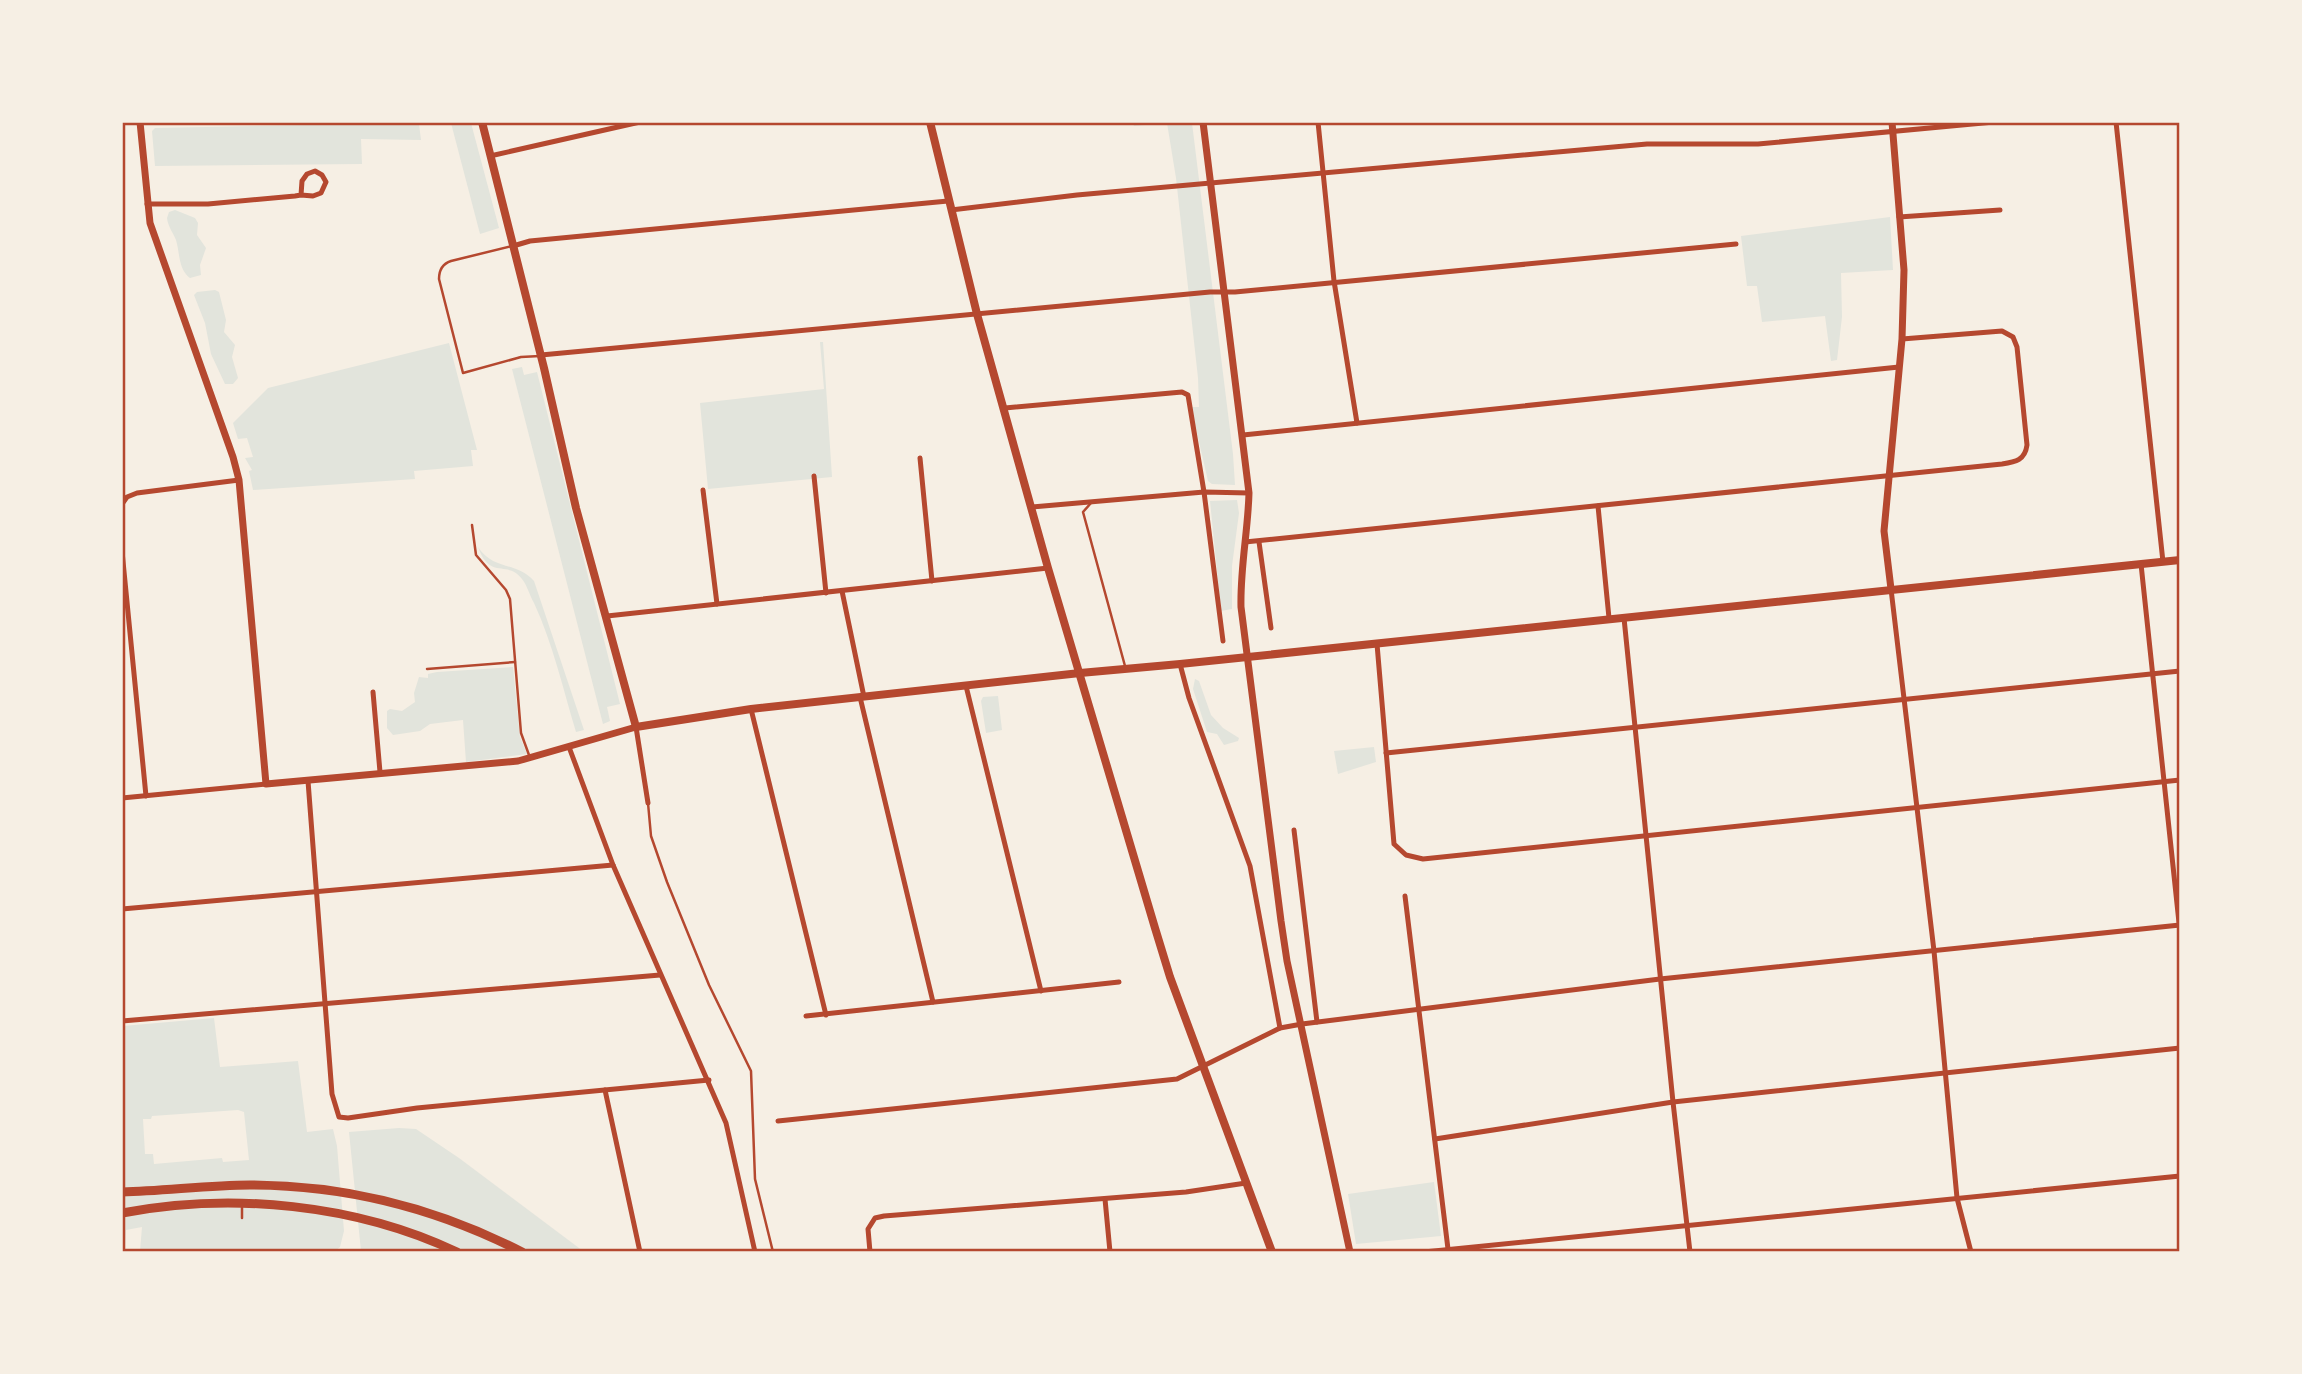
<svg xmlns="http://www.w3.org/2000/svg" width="2302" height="1374" viewBox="0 0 2302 1374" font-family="'Space Grotesk',sans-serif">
  <rect width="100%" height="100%" fill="#f6efe4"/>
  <g fill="#e2e4dc" fill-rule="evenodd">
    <path d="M451,123H471L499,228L480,234Z"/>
    <path d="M1133,123H1192L1233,454L1235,485L1212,484L1208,481L1191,407H1199L1198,378L1176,178L1167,123L1134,126Z"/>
    <path d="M359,124H419L421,140L361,139L362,164L155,166L152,131L155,128Z"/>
    <path d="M175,210L195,218L198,223L197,235L206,248L200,265L201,275L190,278C178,269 180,253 176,240C173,232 168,227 167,218L169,212Z"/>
    <path d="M1890,217L1893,270L1841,273L1842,317L1837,360L1831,361L1825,316L1762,322L1757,286H1747L1741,236Z"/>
    <path d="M215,290L219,292L226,320L224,332L235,345L232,357L238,378L233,384H225L211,354L205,323L194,295L197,292Z"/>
    <path d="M820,342H823L832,477L708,489L700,403L824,389Z"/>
    <path d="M449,343L477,450H471L473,466L414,471L415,479L253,490L249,471L252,470L245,458L253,457L247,438L238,439L233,423L268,388Z"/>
    <path d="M522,367L524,375L537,372L620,704L607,707L610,721L603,724L512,369Z"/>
    <path d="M1237,500L1239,513L1232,566V609L1221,611L1210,501Z"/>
    <path d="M478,547C494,571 516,561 534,581L584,730L576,732C563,689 553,644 534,603C530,596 527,585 522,579C507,559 490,581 478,547Z"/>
    <path d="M513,667L520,737L527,754L466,762L463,720L430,724L420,731L393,735L387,728V711L390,709L402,711L415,702L414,693L419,677L428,678V674L437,672Z"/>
    <path d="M1195,679L1199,681L1211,715L1223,728L1239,738L1238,741L1224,745L1217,734L1207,732L1193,689Z"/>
    <path d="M998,696L1002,730L986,733L981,701L983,697Z"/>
    <path d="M1374,747L1376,762L1338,774L1334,751Z"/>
    <path d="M214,1018L220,1067L298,1061L307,1132L333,1129L337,1146L344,1231L340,1247L334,1252L140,1251L142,1227L126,1230L125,1251L123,1252V1026ZM238,1110L244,1112L249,1160L223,1162L222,1158L154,1164L153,1154H145L143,1119H151L152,1116Z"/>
    <path d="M399,1128L416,1129L459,1158L583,1251H361L349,1132Z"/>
    <path d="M1434,1182L1441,1236L1356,1244L1348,1194Z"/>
  </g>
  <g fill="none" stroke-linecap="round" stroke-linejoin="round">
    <g stroke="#b5482f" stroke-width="2.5">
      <path d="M512,246L451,261C442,264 439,270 439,279L463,373L521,357L540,356"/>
      <path d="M1091,503L1083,512L1125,666"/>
      <path d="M472,525L476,555L506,590L510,599L521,733L529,755"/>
      <path d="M427,669L515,662"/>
      <path d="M648,803L651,836L667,882L709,985L751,1071L755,1179L773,1252"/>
      <path d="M242,1205V1218"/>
    </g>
    <g stroke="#b5482f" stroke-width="5">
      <path d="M1318,122L1334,281L1357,423"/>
      <path d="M2116,122L2163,562"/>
      <path d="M490,156L640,122"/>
      <path d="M147,204H208L295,196L301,195L302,181L307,174L315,171L322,175L326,182L321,193L313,196L301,195"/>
      <path d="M951,210L1077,195L1647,144H1758L1994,122"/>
      <path d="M1899,217L2000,210"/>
      <path d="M513,246L530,241L948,201"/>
      <path d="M541,355L1210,292H1235L1736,244"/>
      <path d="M1005,408L1182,392L1188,395L1204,492L1223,641"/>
      <path d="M1243,435L1899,367"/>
      <path d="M920,458L932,581"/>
      <path d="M814,476L826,593"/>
      <path d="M703,490L717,604"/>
      <path d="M122,504L127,497L137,493L239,480"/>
      <path d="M1598,506L1609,618"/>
      <path d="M1032,507L1204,492L1249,493"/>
      <path d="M1245,542L2002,464C2016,462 2025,460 2027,445L2017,347L2013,337L2002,331L1902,339"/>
      <path d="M1259,542L1271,628"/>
      <path d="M122,551L146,796"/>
      <path d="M2141,564L2180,932"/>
      <path d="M1891,589L1934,951L1957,1198L1971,1252"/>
      <path d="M842,591L864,697"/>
      <path d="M607,616L1048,568"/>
      <path d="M1624,618L1673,1102L1690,1252"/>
      <path d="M1377,644L1394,844L1406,855L1423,859L2180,780"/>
      <path d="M1180,664L1189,698L1250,866L1280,1028"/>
      <path d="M966,686L1041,991"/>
      <path d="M373,692L380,772"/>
      <path d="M860,697L933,1002"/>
      <path d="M751,709L826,1015"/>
      <path d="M636,727L648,803"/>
      <path d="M569,747L613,865L726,1123L755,1252"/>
      <path d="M1386,753L2180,671"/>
      <path d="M308,781L332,1094L339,1117L348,1118L417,1108L709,1080"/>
      <path d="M122,798L266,784"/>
      <path d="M1294,830L1317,1022"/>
      <path d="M1405,896L1448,1249"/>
      <path d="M122,909L613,865"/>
      <path d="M806,1016L1119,982"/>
      <path d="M122,1021L660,975"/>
      <path d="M605,1090L640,1252"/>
      <path d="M778,1121L1177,1079L1280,1028L1302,1024L1660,979L2180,925"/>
      <path d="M1435,1139L1673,1102L2180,1048"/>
      <path d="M1105,1199L1110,1252"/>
      <path d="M870,1252L868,1229L875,1218L884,1216L1186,1192L1246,1183"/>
      <path d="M1424,1252L2180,1176"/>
    </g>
    <g stroke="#b5482f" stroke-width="7">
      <path d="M140,122L150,223L233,457L239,480L266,784L518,761L636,727"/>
      <path d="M1203,122L1249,493C1248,531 1240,568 1241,607L1281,921L1287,961L1350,1252"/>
      <path d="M1891,589L1884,531L1902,339L1904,270L1892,122"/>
    </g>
    <g stroke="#b5482f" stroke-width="8">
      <path d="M482,122L544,368L576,508L636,727L751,709L1080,673L1180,664L2180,560"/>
      <path d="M930,122L977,314L1048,568L1155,928L1170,977L1272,1252"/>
    </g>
    <g stroke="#b5482f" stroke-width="9">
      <path d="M122,1192C165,1191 208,1185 250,1185C345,1185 438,1209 522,1252"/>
      <path d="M122,1213C232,1192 356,1204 457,1252"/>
    </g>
  </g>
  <rect width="2302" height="1374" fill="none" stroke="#f6efe4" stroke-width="248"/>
  <rect x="124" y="124" width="2054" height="1126" fill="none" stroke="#b5482f" stroke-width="2.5"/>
</svg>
